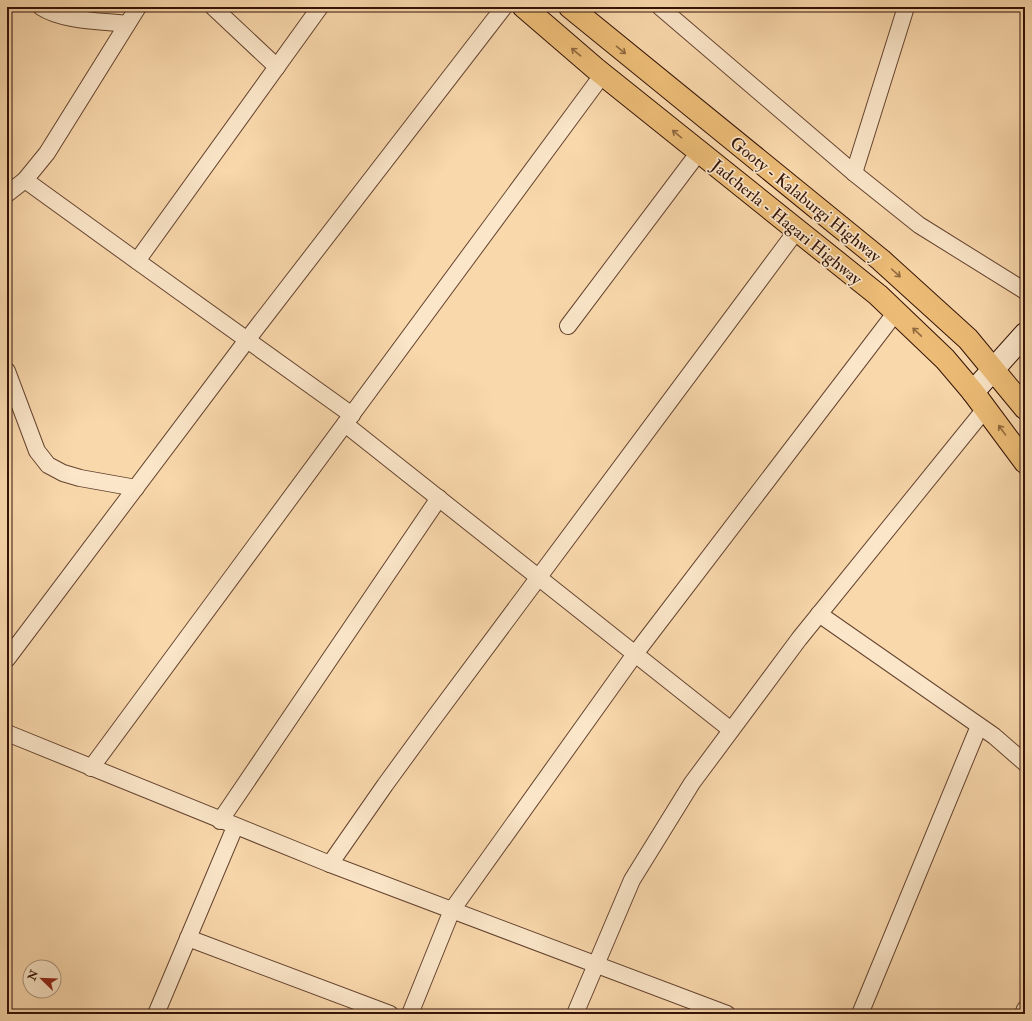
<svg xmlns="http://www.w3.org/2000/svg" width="1032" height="1021" viewBox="0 0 1032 1021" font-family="'IM FELL Double Pica',serif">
  <rect width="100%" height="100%" fill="#f9d8ac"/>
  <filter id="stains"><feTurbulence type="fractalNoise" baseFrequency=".005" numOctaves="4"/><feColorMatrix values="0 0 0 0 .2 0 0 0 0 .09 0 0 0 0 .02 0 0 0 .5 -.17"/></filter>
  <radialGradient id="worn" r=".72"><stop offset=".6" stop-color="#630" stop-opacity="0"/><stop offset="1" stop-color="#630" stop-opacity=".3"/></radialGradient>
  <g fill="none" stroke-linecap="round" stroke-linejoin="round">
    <g stroke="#654430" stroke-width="18">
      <g id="street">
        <path d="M41,7C62,21 102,21 127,24"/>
        <path d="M213,7L277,67"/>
        <path d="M660,7L854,173L919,225L1025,291"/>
        <path d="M854,173L906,7"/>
        <path d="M25,180L137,261L352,415"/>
        <path d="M7,194L25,180L47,153L138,7"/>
        <path d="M137,261L320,7"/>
        <path d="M568,326L699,152"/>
        <path d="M7,371L37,451L48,465L63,473L80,478L136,488"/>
        <path d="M345,424L731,730"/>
        <path d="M819,614L994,736L1025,763"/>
        <path d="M7,659L247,340L504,7"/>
        <path d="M7,733L330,864L727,1014"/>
        <path d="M91,768L603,74"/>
        <path d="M220,821L439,498"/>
        <path d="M330,864L385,785L431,722L797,230"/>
        <path d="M188,938L390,1014"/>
        <path d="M156,1014L235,827"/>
        <path d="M410,1014L452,910L635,654L896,312"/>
        <path d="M575,1014L632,880L692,783L799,639L985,409"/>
        <path d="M860,1014L979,726"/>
        <path d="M1023,1014L1025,1009"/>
      </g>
    </g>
    <g stroke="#341306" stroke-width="24">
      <path id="secondary" d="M973,392L1025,334"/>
    </g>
    <g stroke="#341306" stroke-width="24">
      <g id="highway">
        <path d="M524,7L596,69L878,295L945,359L973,392L1025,462"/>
        <path d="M570,7L881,260L968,339L1025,408"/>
      </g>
    </g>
    <use href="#street" stroke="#fbe6c9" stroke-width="16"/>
    <use href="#secondary" stroke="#fbe6c9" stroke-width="22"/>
    <use href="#highway" stroke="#ecbc76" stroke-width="22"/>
  </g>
  <defs><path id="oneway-shaft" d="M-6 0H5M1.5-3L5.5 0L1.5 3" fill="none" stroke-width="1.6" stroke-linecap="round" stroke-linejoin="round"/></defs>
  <g stroke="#90683e">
    <use href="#oneway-shaft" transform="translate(621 50) rotate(39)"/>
    <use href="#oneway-shaft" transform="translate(576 52) rotate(-140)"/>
    <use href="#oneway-shaft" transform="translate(677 134) rotate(-141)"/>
    <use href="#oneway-shaft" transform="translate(896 273) rotate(42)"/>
    <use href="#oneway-shaft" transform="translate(917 332) rotate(-136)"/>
    <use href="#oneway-shaft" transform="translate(1002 430) rotate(-126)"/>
  </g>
  <g text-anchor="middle" stroke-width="3.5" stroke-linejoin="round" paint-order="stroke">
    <g font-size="17" fill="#341306" stroke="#fbe6c9">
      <text transform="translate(806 199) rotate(39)" y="6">Gooty - Kalaburgi Highway</text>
      <text transform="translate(787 222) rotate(39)" y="6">Jadcherla - Hagari Highway</text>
    </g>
  </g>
  <rect width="1032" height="1021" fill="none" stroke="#f9d8ac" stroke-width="24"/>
  <rect x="8" y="8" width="1016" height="1005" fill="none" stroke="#341306" stroke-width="2"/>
  <rect x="12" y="12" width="1008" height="997" fill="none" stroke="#341306"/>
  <g transform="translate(42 979) rotate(293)"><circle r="19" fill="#fbe6c9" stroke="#ab927b"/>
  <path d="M0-3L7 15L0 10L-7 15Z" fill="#8f2418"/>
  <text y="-6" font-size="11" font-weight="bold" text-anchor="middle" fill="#341306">N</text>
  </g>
  <rect width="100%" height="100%" filter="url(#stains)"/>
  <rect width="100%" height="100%" fill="url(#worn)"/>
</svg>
